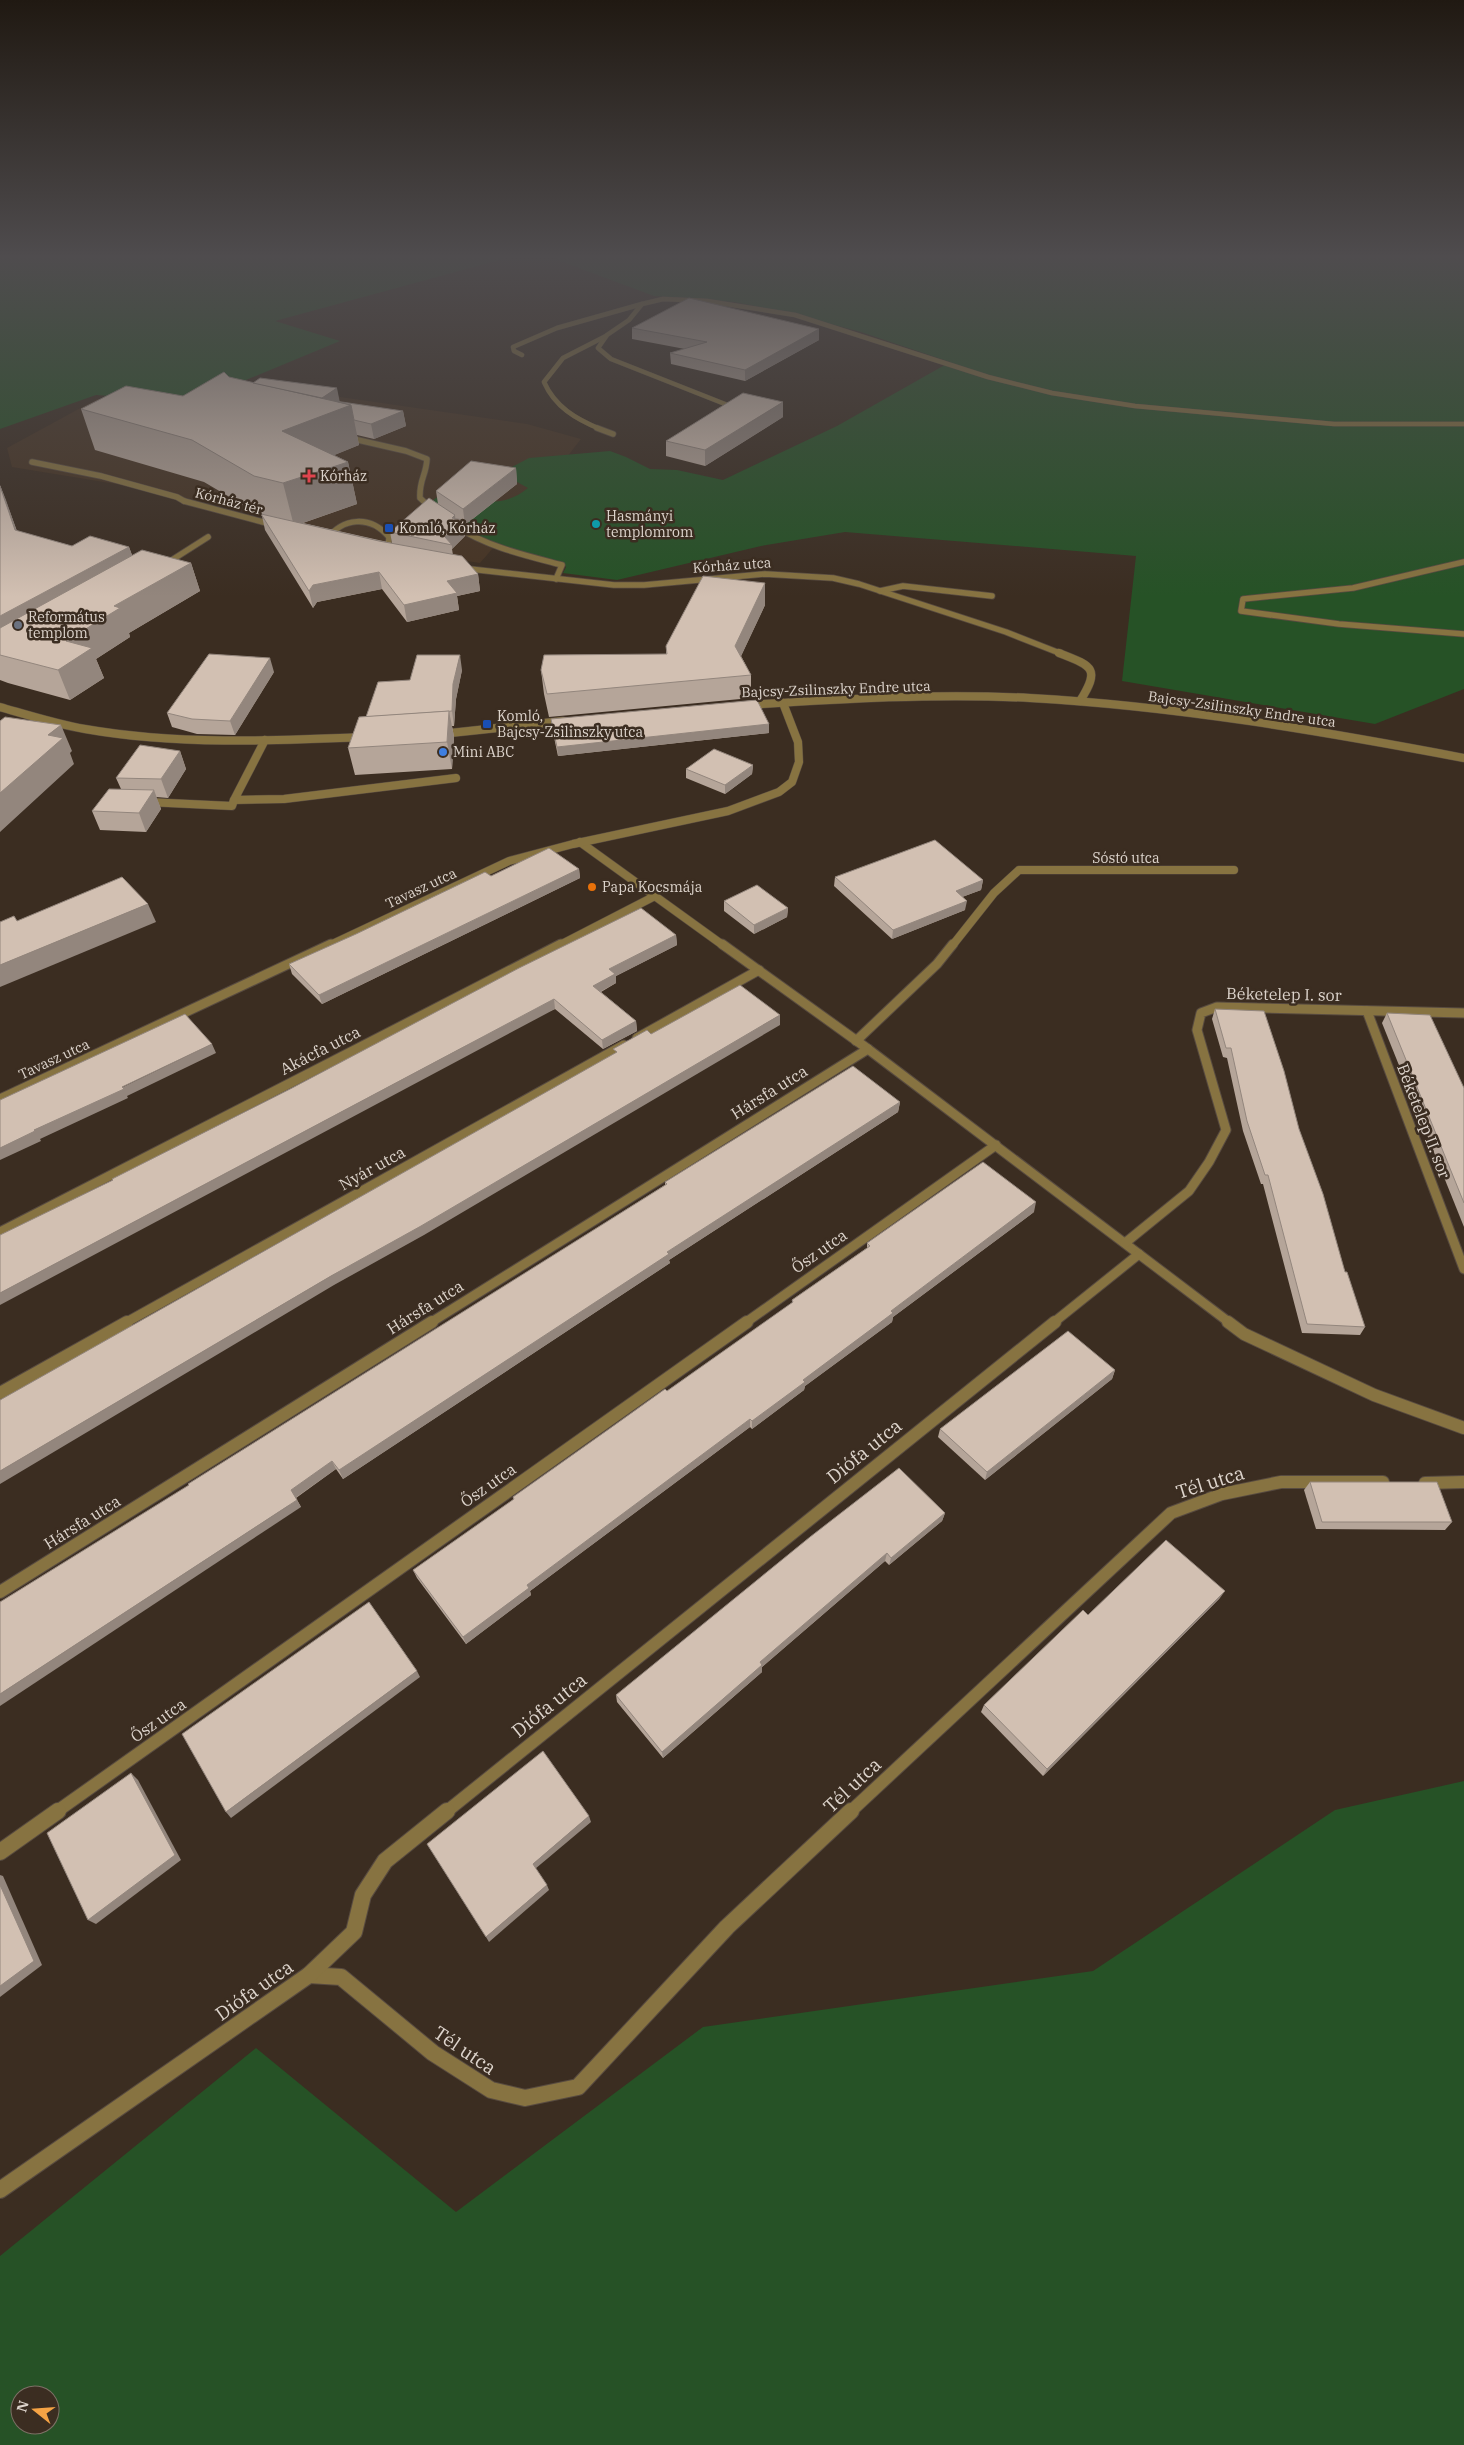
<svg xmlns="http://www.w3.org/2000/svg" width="1464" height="2445" viewBox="0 0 1464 2445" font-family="'IBM Plex Serif',serif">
  <rect width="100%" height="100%" fill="#3b2d21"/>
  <path fill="#473423" d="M271,387L527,424L581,439L520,517L480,563L380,548L242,509L122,485L12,467L7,448L97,399L210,415Z"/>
  <g fill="#265226" fill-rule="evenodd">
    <path d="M0,254H522L275,321L340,341L193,402L96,395L0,429Z"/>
    <path d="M541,254H1464V689L1375,724L1122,681L1136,556L845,532L761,546L617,580L563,573L566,567L563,563C520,551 458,542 433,500L442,494C475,499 500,511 528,488L508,477L510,468L529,458L610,451L626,457L650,469L677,470L723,480L837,426L950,362L861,332L786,312L734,302L654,296Z"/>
    <path d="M1464,1781V2445H0V2256L256,2048L456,2212L703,2027L1093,1971L1335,1810ZM20,2395H50V2425H20Z"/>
  </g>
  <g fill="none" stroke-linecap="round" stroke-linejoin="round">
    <g stroke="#584b40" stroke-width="7">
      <g id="lane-far1">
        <path d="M32,462L101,476L177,497L184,501"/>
        <path d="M326,540C343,517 370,515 389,537L388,553"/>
        <path d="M880,591L903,586L992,596"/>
      </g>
    </g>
    <g stroke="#584b40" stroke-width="9">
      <g id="lane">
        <path d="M265,740L234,800L284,799L456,778"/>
        <path d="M147,802L232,806L234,800"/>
      </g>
    </g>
    <g stroke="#584b40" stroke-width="5">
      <g id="street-far5">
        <path d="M522,355L514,351L513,347L557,328L642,304"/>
        <path d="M730,406L611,359L598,348L607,335L629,320L642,304L663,299L707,301L795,315L988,377L1052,393L1135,406L1334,424H1464"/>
        <path d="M600,429C576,419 555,407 544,382L563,358L606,336"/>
      </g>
    </g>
    <g stroke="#584b40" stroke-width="7">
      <g id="street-far4">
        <path d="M597,428L613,434"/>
        <path d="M345,437L406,451L427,459C426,476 419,480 420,498L433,510"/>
        <path d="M184,501L274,525"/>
        <path d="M455,526C488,547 524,555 562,565L556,579"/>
        <path d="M1464,562L1353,588L1243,599L1241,611L1339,624L1464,634"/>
        <path d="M164,565L208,537"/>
        <path d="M461,568L614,585H644L765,574L833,578L859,584L1006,632L1062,654"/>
      </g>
    </g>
    <g stroke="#584b40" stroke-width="9">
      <g id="street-far3">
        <path d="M1059,653C1092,666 1101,668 1080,701"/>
        <path d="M747,705C841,699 936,693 1030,698C1176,706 1321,731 1464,758"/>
        <path d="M0,707C28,715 56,724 85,729C176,745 272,741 364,737"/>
        <path d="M441,734L563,721"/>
        <path d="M580,842L724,946"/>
        <path d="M328,946L509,861L573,844L728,811L779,792L792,782L799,762L798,742L783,703"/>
        <path d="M558,946L655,896"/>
        <path d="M952,946L994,893L1019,870H1234"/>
      </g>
    </g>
    <g stroke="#584b40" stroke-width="11">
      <g id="street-far2">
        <path d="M722,944L868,1049L1230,1323"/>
        <path d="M1367,1011L1464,1269"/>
        <path d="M637,1038L759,970"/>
        <path d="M856,1041L937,964L953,944"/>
        <path d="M0,1099L331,944"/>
        <path d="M0,1232L561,944"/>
        <path d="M1125,1243L1189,1191L1209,1162L1226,1130L1197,1030L1201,1013L1217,1007L1464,1013"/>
        <path d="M125,1323L624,1045"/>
        <path d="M430,1323L868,1049"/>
        <path d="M745,1323L996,1145"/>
        <path d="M1053,1323L1139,1254"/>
      </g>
    </g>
    <g stroke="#584b40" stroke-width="14">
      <g id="street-far1">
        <path d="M1228,1322L1244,1334L1374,1395L1464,1428"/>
        <path d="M0,1393L127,1322"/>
        <path d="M1425,1483L1464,1482"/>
        <path d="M0,1592L432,1322"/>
        <path d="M56,1812L747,1322"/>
        <path d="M446,1812L1055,1322"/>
        <path d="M850,1812L1171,1513L1222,1494L1281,1482H1383"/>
      </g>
    </g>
    <g stroke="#584b40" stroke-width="18">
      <g id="street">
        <path d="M0,1852L58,1811"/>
        <path d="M309,1975L341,1977L433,2053L491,2090L525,2098L578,2087L727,1927L851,1811"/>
        <path d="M0,2190L309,1975L354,1932L363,1895L385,1861L447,1811"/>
      </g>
    </g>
    <use href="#lane-far1" stroke="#877341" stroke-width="5.5"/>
    <use href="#lane" stroke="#877341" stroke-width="8"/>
    <use href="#street-far5" stroke="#877341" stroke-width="4.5"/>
    <use href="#street-far4" stroke="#877341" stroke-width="5.5"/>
    <use href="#street-far3" stroke="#877341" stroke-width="8"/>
    <use href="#street-far2" stroke="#877341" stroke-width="9"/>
    <use href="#street-far1" stroke="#877341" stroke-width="12"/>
    <use href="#street" stroke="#877341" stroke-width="16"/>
  </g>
  <g fill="#b5a599">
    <path d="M632,328L819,329V340L745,381L671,364L670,353L685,349L632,339Z"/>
    <path d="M229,377L339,402L403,411L406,426L374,439L357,435L359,445L334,455L348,462L357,504L303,523L392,543L390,532L438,504L436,491L516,468L517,484L465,525L463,524L465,536L452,549L453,555L478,574L480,591L457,596L459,610L407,622L382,589L317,602L313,608L265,530L262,516L204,482L95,450L81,409L183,396Z"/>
    <path d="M783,417L705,466L666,456V441Z"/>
    <path d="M0,485L17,531L72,546L129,547L132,555L191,563L200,591L129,633L130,637L96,659L104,678L70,700L8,683L0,680Z"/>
    <path d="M765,583V605L741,656L751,675V698L549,717L544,694L541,670L666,654V646Z"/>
    <path d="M462,670L456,699L454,726H452L454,737L452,769L355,775L348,748L366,717L410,680Z"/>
    <path d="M274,672L235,735L197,734L172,727L167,713Z"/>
    <path d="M551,719L769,724V733L558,756L552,728Z"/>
    <path d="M180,751L186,769L168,798L156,797L161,809L146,832L100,830L92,811L121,789L116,778Z"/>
    <path d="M753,765L752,774L725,794L686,778V769Z"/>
    <path d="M579,869L580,878L322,1004L292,974L289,964L491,876Z"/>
    <path d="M835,877L983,880L981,890L962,897L965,910L892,939L834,886Z"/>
    <path d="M724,901L788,908L787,917L754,934L724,911Z"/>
    <path d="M676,935L677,945L616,976V983L601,992L636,1021L637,1031L603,1049L555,1009L0,1235Z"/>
    <path d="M1215,1009L1299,1129L1345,1272L1365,1327L1360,1335L1302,1333L1263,1184H1261L1243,1131L1227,1058L1223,1057L1212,1019Z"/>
    <path d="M1387,1013L1464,1088V1227L1382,1023Z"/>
    <path d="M900,1102L898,1112L669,1260L670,1263L343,1479L336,1469L296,1498L301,1507L189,1485L665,1185V1182Z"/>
    <path d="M1034,1212L893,1317L892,1322L805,1386L804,1390L752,1429L750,1427L530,1591L531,1595L466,1644L417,1578L413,1570L513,1500V1497L667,1391L792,1303V1300L867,1248V1243Z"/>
    <path d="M1115,1370L1112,1379L985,1480L938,1437L940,1429Z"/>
    <path d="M1310,1482L1452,1522L1445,1530L1316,1529L1304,1490Z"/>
    <path d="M945,1513L942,1521L889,1565L885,1561L762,1667V1672L663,1758L617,1702L616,1695Z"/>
    <path d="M1220,1598L1043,1776L981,1712L984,1705Z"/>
  </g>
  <g fill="#93867d">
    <path d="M819,329V340L745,381V370Z"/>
    <path d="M337,388L340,403L320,399Z"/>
    <path d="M783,402V417L705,466V450Z"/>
    <path d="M351,405L359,445L291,473L282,431Z"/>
    <path d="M403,411L406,426L374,439L371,424Z"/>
    <path d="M348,462L357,504L294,526L283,483Z"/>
    <path d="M516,468L517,484L465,525L463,509Z"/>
    <path d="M0,485L6,500L26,558L15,530Z"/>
    <path d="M455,515L456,526L463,520L465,536L452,549V545L445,537L452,518Z"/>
    <path d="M129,547L139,575L0,653V616Z"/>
    <path d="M191,563L200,591L129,633L130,637L96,659L104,678L70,700L58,670L66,641L114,606Z"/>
    <path d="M379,572L382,589L317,602L313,608L309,591L313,585Z"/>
    <path d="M478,574L480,591L457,596L459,610L407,622L404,605L447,581Z"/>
    <path d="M765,583V605L735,669V646Z"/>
    <path d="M460,655L462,670L456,699L454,726L452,711L453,684Z"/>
    <path d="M270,658L274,672L235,735L230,721Z"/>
    <path d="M449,711L454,737L452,769L447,742Z"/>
    <path d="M769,724V733L558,756L557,747Z"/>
    <path d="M61,725L72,751L70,753L74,764L0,832V793L48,735Z"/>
    <path d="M180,751L186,769L168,798L161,779Z"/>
    <path d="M753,765L752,774L725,794V785Z"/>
    <path d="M154,790L161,809L146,832L139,813Z"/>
    <path d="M579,869L580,878L322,1004L319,995Z"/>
    <path d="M983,880L981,890L954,900L956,891Z"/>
    <path d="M967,901L965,910L892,939L893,930Z"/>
    <path d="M148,904L156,922L0,987V965Z"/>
    <path d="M788,908L787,917L754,934V925Z"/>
    <path d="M676,935L677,945L616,976V983L594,995L593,986L609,969Z"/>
    <path d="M554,999L555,1009L0,1305V1293Z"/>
    <path d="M780,1015V1025L424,1235L334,1285L0,1484V1471L331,1276Z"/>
    <path d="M636,1021L637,1031L603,1049L602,1040Z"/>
    <path d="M212,1044L216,1053L127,1096L128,1098L40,1139L41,1141L0,1160V1148L34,1130Z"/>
    <path d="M900,1102L898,1112L669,1260L670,1263L343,1479L339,1470L667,1252Z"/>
    <path d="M1036,1202L1034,1212L893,1317L892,1322L805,1386L804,1390L752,1429V1421L803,1380L891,1311Z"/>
    <path d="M1115,1370L1112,1379L985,1480L987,1472Z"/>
    <path d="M750,1419V1427L530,1591L531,1595L466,1644L463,1637L527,1585Z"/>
    <path d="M332,1461L336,1469L295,1498L291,1490Z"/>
    <path d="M297,1500L301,1507L0,1706V1694Z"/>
    <path d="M945,1513L942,1521L889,1565L891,1558Z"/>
    <path d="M887,1553L885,1561L762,1667V1672L663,1758L662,1752L760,1662Z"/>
    <path d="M1225,1591L1220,1598L1043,1776L1047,1769Z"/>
    <path d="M417,1671L420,1677L231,1818L226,1812Z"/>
    <path d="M131,1773L138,1780L181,1860L96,1924L88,1920Z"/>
    <path d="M589,1816L591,1822L535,1869L533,1864Z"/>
    <path d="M0,1875L3,1876L42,1965L0,1997Z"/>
    <path d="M547,1885L549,1890L489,1942L486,1937Z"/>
  </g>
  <g fill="#d2c0b2" stroke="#93867d">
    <path d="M689,298L819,329L745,370L670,353L707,342L632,328Z"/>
    <path d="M224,372L229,377L351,405L282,431L348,462L283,483L254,476L192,440L81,409L126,386L183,396Z"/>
    <path d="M260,378L337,388L322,398L253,383Z"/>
    <path d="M743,393L783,402L705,450L666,441Z"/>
    <path d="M335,401L403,411L371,424L354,420L351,405Z"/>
    <path d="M471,461L516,468L463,509L436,491Z"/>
    <path d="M0,486L15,530L72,546L90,536L129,547L0,616Z"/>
    <path d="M429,498L455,515L452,518L463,520L445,537L452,545L390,532Z"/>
    <path d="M261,514L379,541L462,556L478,574L447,581L457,593L404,605L379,572L313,585L309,591Z"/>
    <path d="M142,550L191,563L114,606L120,608L66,641L92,648L58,670L0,655V628Z"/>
    <path d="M703,576L765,583L735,646L751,675L547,694L541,670L544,655L667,654L666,646Z"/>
    <path d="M209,654L270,658L230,721L192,719L167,713Z"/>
    <path d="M417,655H460L453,684L452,711L366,717L378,682L410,680Z"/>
    <path d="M757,700L769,724L557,747L551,719Z"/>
    <path d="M449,711L447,742L348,748L359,717Z"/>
    <path d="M5,717L61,725L48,735L63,738L0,793V721Z"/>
    <path d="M140,745L180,751L161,779L116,778Z"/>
    <path d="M714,749L753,765L725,785L686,769Z"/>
    <path d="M109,789L154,790L139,813L92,811Z"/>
    <path d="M935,840L983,880L956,891L967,901L893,930L835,877Z"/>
    <path d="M549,848L579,869L319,995L289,964L356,934L485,872L491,876Z"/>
    <path d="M122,877L148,904L0,965V922L14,916L17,921Z"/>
    <path d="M757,885L788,908L754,925L724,901Z"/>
    <path d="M641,908L676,935L609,969L615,974L593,986L636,1021L602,1040L554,999L0,1293V1235L113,1180L112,1179L292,1088L519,968Z"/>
    <path d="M740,985L780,1015L421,1226L331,1276L0,1471V1400L617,1052L613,1049L647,1030L651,1034Z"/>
    <path d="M1215,1009L1264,1011L1284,1071L1299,1129L1323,1194L1345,1272H1347L1365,1327L1307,1324L1268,1175H1265L1247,1121L1231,1048H1226Z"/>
    <path d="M1387,1013L1430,1015L1464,1088V1203Z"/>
    <path d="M185,1014L212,1044L122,1087L124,1089L34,1130L35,1131L0,1148V1100Z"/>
    <path d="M853,1066L900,1102L667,1252L669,1254L339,1470L332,1461L291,1490L297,1500L0,1694V1602L189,1485L188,1484L667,1184L665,1182Z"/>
    <path d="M983,1162L1036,1202L891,1311L893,1313L803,1380L805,1382L752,1421L750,1419L527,1585L529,1588L463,1637L413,1570L514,1499L513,1497L609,1429L665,1389L667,1391L793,1302L792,1300L870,1246L867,1243Z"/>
    <path d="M1068,1331L1115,1370L987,1472L940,1429Z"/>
    <path d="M899,1468L945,1513L891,1558L887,1553L760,1662L762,1665L662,1752L616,1695L810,1537Z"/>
    <path d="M1310,1482H1437L1452,1522H1322Z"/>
    <path d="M1166,1540L1225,1591L1047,1769L984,1705L1083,1610L1088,1615Z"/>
    <path d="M369,1602L417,1671L226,1812L182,1734Z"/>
    <path d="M543,1751L589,1816L533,1864L547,1885L486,1937L427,1844Z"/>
    <path d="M131,1773L175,1855L88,1920L47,1833Z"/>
    <path d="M0,1885L34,1961L0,1986Z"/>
  </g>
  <linearGradient id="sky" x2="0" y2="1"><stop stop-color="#201912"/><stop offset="0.43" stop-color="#4f4c4e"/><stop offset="1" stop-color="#4f4c4e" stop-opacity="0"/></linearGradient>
  <rect width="1464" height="597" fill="url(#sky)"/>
  <path fill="#e0444e" stroke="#3b2d21" stroke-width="2" d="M306.5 468.5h5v5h5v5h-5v5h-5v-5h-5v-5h5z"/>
  <circle fill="#0f9aa8" stroke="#3b2d21" stroke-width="2" cx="596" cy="524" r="5"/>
  <g fill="#1a4fb4" stroke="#3b2d21" stroke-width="2">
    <rect x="384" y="523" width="10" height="10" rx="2.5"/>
    <rect x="482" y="719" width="10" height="10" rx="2.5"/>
  </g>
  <circle fill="#6b7280" stroke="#3b2d21" stroke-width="2" cx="18" cy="625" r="5"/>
  <circle fill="#3f7fe0" stroke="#3b2d21" stroke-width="2" cx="443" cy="752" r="5"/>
  <circle fill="#e8710a" stroke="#3b2d21" stroke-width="2" cx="592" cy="887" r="5"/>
  <g text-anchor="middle" stroke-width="5" stroke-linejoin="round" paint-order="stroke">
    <g font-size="14" fill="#ddd4cc" stroke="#3b2d21" text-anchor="start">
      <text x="320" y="481">Kórház</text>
      <text x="606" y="521">Hasmányi<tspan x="606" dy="16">templomrom</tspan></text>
      <text x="399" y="533">Komló, Kórház</text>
      <text x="28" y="622">Református<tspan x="28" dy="16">templom</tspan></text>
      <text x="497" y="721">Komló,<tspan x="497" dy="16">Bajcsy-Zsilinszky utca</tspan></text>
      <text x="453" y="757">Mini ABC</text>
      <text x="602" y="892">Papa Kocsmája</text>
    </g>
    <g font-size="14" fill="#ddd4cc" stroke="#3b2d21">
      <text transform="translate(229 501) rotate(15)" y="5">Kórház tér</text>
      <text transform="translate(732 565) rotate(-4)" y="5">Kórház utca</text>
      <text transform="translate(836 689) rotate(-2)" y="5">Bajcsy-Zsilinszky Endre utca</text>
      <text transform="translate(1242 709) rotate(8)" y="5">Bajcsy-Zsilinszky Endre utca</text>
      <text x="1126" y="863">Sóstó utca</text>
      <text transform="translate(421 888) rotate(-25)" y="5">Tavasz utca</text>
      <text transform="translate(54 1059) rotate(-25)" y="5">Tavasz utca</text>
    </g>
    <g font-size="16" fill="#ddd4cc" stroke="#3b2d21">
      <text transform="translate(1284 994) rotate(1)" y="6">Béketelep I. sor</text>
      <text transform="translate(320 1050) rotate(-27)" y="6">Akácfa utca</text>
      <text transform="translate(769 1092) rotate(-32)" y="6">Hársfa utca</text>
      <text transform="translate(1424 1121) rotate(69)" y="6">Béketelep II. sor</text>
      <text transform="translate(372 1168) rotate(-29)" y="6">Nyár utca</text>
      <text transform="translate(819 1251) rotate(-35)" y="6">Ősz utca</text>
      <text transform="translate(425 1307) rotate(-32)" y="6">Hársfa utca</text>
      <text transform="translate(488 1485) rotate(-35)" y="6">Ősz utca</text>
      <text transform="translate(82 1522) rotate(-32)" y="6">Hársfa utca</text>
      <text transform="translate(158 1720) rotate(-35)" y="6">Ősz utca</text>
    </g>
    <g font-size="19" fill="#ddd4cc" stroke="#3b2d21">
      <text transform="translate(864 1451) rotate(-39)" y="7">Diófa utca</text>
      <text transform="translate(1210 1482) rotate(-17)" y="7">Tél utca</text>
      <text transform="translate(549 1705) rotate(-39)" y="7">Diófa utca</text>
      <text transform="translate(852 1785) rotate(-43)" y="7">Tél utca</text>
      <text transform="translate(254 1990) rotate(-35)" y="7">Diófa utca</text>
      <text transform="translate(465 2050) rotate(34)" y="7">Tél utca</text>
    </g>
  </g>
  <g transform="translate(35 2410) rotate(287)"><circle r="24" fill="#3b2d21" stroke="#7c7065"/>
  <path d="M0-4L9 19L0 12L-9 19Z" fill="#f5a345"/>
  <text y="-8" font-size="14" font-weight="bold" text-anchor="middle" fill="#ddd4cc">N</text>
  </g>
</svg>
